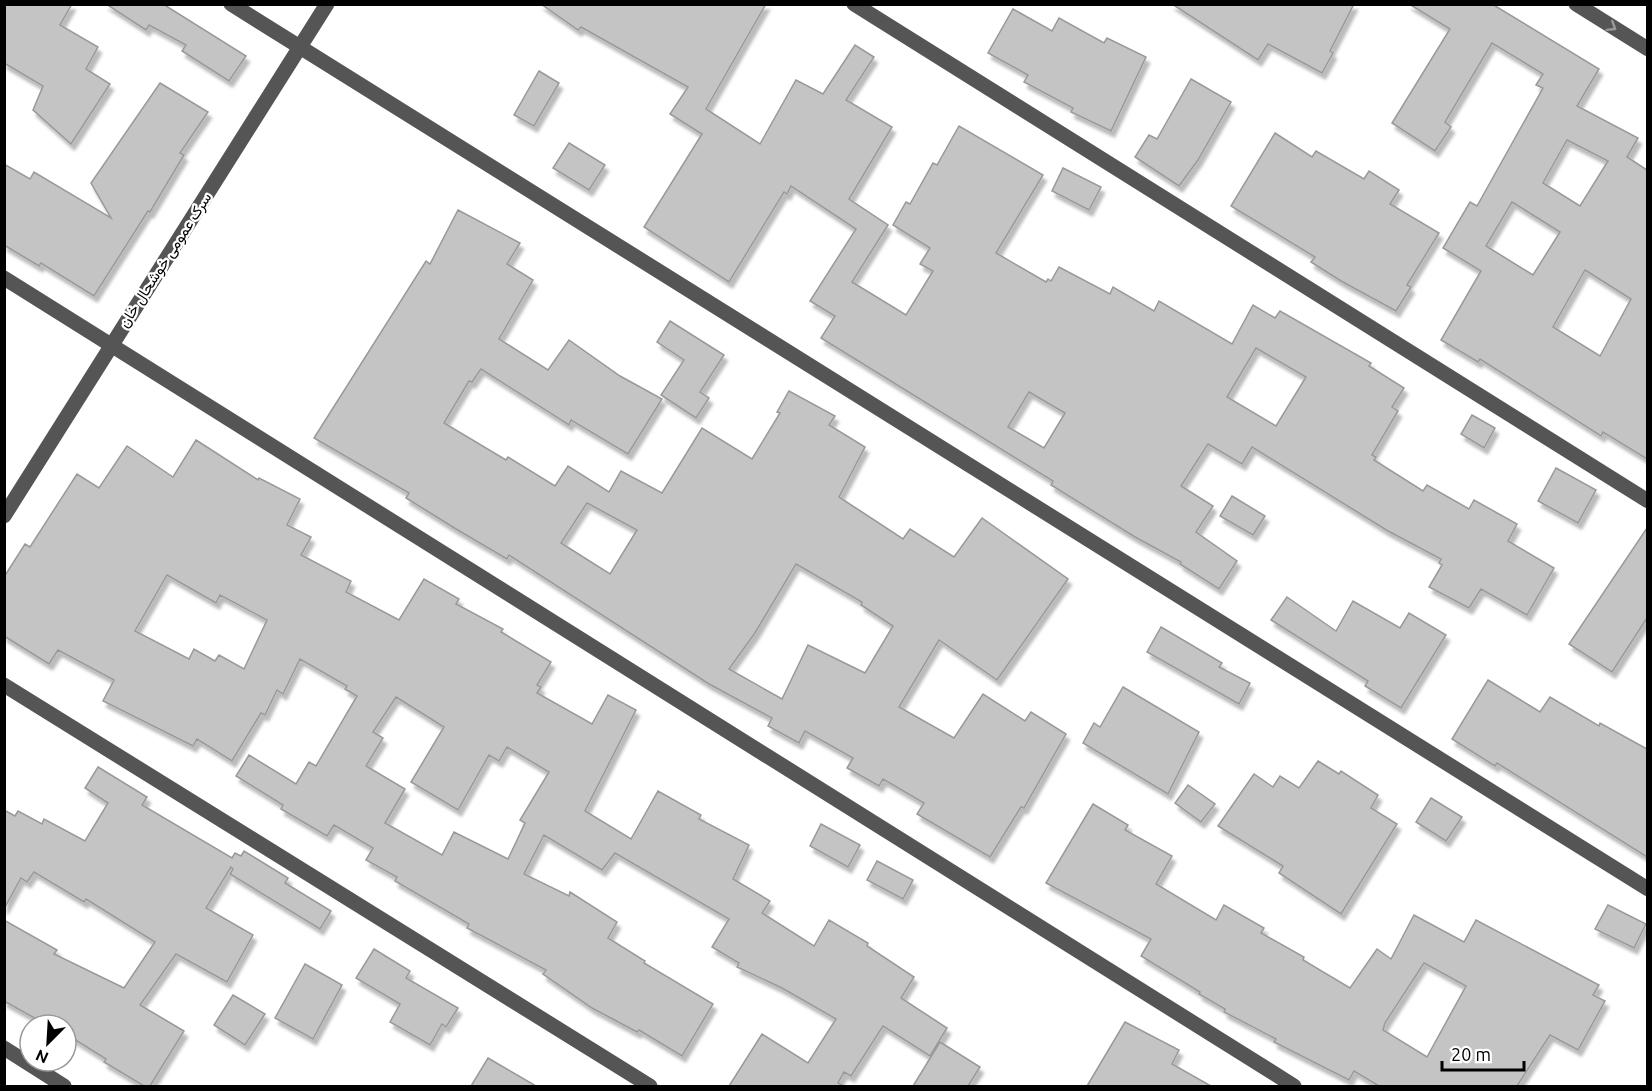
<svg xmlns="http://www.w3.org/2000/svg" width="1652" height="1091" viewBox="0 0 1652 1091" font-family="Ubuntu,Vazirmatn,sans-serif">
  <defs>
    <filter id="shadow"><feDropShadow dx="3.5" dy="6" stdDeviation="1.5" flood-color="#0004"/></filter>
  </defs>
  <rect width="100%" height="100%" fill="#fff"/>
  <g fill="#c4c4c4" stroke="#999" stroke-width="1.5" fill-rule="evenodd" filter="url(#shadow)">
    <path d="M4,4H72L60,25L98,47L86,69L110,84L71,144L33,110L43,86L4,63Z"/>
    <path d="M106,4H163L246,56L229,81L182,51L186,45L149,25L146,30Z"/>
    <path d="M541,4H766L706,109L760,144L796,80L823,94L855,45L874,57L846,100L892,127L849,199L888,225L852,282L906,315L933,271L920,264L930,248L893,225L906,202L910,204L933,163L937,165L959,126L1043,175L996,253L1046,282L1048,279L1051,281L1059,267L1110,294L1113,287L1154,311L1159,301L1232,344L1253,305L1275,318L1280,311L1371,363L1369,366L1404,388L1392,407L1398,411L1372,455L1376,457L1374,460L1423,491L1427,485L1469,509L1474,500L1517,524L1508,541L1554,568L1527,615L1481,589L1469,608L1429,587L1442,565L1439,563L1441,559L1388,531L1252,447L1242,464L1208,444L1181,486L1213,506L1196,532L1237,561L1219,589L1180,564L1181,562L1135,537L1051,485L1053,481L821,338L835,316L810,301L856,229L791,186L787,194L784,192L729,282L644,227L702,134L670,114L688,87L581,27L578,30ZM1256,348L1306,377L1276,426L1227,397ZM1029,392L1065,413L1044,448L1008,427Z"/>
    <path d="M1172,4H1354L1330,51L1333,53L1322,73L1268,44L1258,60Z"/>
    <path d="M1409,4H1492L1599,69L1577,106L1638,138L1627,157L1647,170V459L1603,432L1601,436L1480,359L1478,362L1441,340L1481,271L1443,248L1470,202L1477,206L1543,88L1536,85L1543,74L1492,43L1445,122L1451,127L1435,151L1392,123L1450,29ZM1567,140L1608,161L1580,206L1543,183ZM1512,202L1560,232L1533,275L1486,246ZM1585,270L1631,299L1600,356L1553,327Z"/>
    <path d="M1013,9L1052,31L1059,18L1104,43L1107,38L1146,57L1111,131L1071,112L1073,108L1024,82L1028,75L988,53Z"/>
    <path d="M539,71L559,83L534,126L514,115Z"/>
    <path d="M1191,79L1231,102L1198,160L1179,186L1135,157L1149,135L1157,139Z"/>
    <path d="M160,83L208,112L180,153L184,155L150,212L148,211L94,296L41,263L39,266L4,245V164L30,179L34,172L111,218L91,183Z"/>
    <path d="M1275,133L1312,157L1316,151L1364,179L1369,171L1399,190L1390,204L1439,233L1407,285L1411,287L1396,311L1341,281L1311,262L1315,257L1231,206Z"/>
    <path d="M569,143L605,165L589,190L553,168Z"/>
    <path d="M1063,168L1101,187L1089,210L1052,191Z"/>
    <path d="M458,210L520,243L507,264L533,280L499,339L548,370L569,340L620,376L662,399L628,454L571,420L569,425L481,369L472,382L469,381L444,423L506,460L508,457L555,486L568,466L609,492L621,471L662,493L702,428L752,459L780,413L777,412L789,391L835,416L829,425L865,447L839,497L903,539L910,529L954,557L982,518L1068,579L997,680L939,640L899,707L954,738L983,694L1025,721L1031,712L1066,734L1024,808L1021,807L990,857L917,814L924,803L883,779L879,786L847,768L853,758L805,731L799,743L768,726L772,718L709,684L509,555L507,559L456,529L406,498L409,493L314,438L426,261L430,264ZM587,503L637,530L610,574L561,543ZM796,564L862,602L861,605L893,626L865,673L808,645L782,699L729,669L755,633Z"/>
    <path d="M670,321L724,355L700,392L709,398L696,418L661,395L684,360L657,342Z"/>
    <path d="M1472,415L1495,428L1484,448L1461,434Z"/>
    <path d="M196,440L258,480L259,478L300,499L287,525L311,537L301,555L351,581L346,592L399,620L424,579L459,599L456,604L503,629L501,632L551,662L537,685L541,687L537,693L592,724L608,695L636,710L585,811L631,839L658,791L701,815L699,819L749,845L733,879L770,901L762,913L814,946L829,920L868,943L867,946L914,977L901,998L947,1028L930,1056L883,1026L851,1076L844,1072L838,1083L844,1086H729L762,1034L808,1063L836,1019L782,988L737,967L739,963L712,947L729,919L615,853L602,870L544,835L524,874L569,896L570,892L617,922L608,938L645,961L644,963L713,1004L682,1056L639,1030L637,1032L592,1008L543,974L546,970L467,928L469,924L395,881L397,877L366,860L373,848L334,825L327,836L281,809L283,805L236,776L249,755L296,784L309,762L316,766L357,696L345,689L347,686L300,659L283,694L277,690L265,715L261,713L232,761L197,739L193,746L103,701L114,680L58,650L49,664L4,636V577L25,544L30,547L77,474L99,488L127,446L173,477ZM167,575L216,603L220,595L267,620L244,669L219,655L215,661L194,649L189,659L135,631ZM396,697L444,727L411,782L458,810L489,755L499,761L507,747L549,772L520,820L525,823L508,859L454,832L442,855L385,823L405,789L366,766L383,738L373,732Z"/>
    <path d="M1556,468L1596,490L1578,523L1538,501Z"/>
    <path d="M1232,496L1265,516L1253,535L1220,516Z"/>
    <path d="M1647,528V618L1612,672L1569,644Z"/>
    <path d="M1287,597L1336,631L1353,601L1400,628L1409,613L1446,635L1401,708L1365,686L1368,681L1271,620Z"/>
    <path d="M1161,627L1222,663L1219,667L1250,683L1239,704L1147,652Z"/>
    <path d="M1488,680L1540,712L1550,697L1599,726L1600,723L1647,749V857L1497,763L1495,766L1452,739Z"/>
    <path d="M1123,687L1199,732L1168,794L1083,743L1094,723L1100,727Z"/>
    <path d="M1318,761L1339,774L1341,771L1378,795L1371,808L1397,824L1341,914L1279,873L1283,866L1218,826L1254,774L1273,787L1280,776L1299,788Z"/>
    <path d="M98,767L147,797L142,805L232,858L235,853L241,856L244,851L288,878L285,883L331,911L320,929L230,874L233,869L231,867L206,908L253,935L227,982L176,954L140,1005L184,1031L150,1086H144L104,1062L106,1059L66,1034V1025H47L4,1001V920L57,950L54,954L124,988L155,942L86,899L84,902L34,872L27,882L21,878L4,909V810L15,816L18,811L42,824L44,819L85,841L108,803L85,788Z"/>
    <path d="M1188,785L1215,804L1201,822L1175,803Z"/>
    <path d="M1431,798L1462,817L1446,841L1416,822Z"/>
    <path d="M1093,804L1128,825L1125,830L1172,856L1156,884L1216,920L1224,905L1264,928L1261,933L1304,957L1303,960L1350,988L1377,949L1391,959L1414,915L1464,942L1476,920L1599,985L1593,995L1605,1001L1578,1050L1550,1035L1517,1086H1379L1354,1071L1349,1080L1274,1042L1276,1039L1224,1012L1225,1009L1199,994L1200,992L1141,956L1151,939L1046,883ZM1424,963L1466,986L1427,1057L1383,1030L1385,1023Z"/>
    <path d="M821,824L860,845L848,867L810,846Z"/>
    <path d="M877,861L913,880L903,899L867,880Z"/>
    <path d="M1608,905L1646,924L1634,948L1595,929Z"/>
    <path d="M374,949L410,971L406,978L458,1008L446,1027L442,1024L430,1045L390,1022L400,1004L356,978Z"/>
    <path d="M305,964L342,985L313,1039L275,1018Z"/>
    <path d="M233,995L265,1014L245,1045L214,1025Z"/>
    <path d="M1125,1022L1179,1050L1172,1064L1211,1086H1087Z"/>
    <path d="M940,1042L980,1067L968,1086H913Z"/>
    <path d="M488,1058L536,1086H471Z"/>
  </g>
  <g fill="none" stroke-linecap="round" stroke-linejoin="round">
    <g stroke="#555" stroke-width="15">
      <path d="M231,4L1648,889"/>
      <path d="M854,4L1648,501"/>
      <path d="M1576,4L1648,49"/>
      <path d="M4,278L1294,1086"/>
      <path d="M4,516L327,4"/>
      <path d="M4,685L650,1086"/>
      <path d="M4,1048L64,1086"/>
    </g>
  </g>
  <defs><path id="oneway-chevron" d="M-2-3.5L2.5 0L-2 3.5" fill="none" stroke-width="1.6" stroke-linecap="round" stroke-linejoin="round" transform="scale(1.5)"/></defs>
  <use stroke="#999" href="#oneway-chevron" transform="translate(1612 27) rotate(32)"/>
  <g text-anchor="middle" stroke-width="4.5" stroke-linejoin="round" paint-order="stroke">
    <g font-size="15" fill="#000" stroke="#fff">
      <text transform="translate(165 260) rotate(-57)" y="5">سرک عمومی خوشحال خان</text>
    </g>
  </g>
  <rect width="1652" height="1091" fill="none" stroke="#000000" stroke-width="12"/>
  <g transform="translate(48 1043) rotate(204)"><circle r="28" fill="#ffffff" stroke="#999999" stroke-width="1.5"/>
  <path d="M0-4.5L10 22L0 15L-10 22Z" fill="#000000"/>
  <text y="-9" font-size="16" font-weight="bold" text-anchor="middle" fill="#000000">N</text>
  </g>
  <path d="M1442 1061v9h82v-9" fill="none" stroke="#000000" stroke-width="3"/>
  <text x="1451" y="1061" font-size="18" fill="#000000" stroke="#ffffff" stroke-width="4.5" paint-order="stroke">20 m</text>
</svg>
